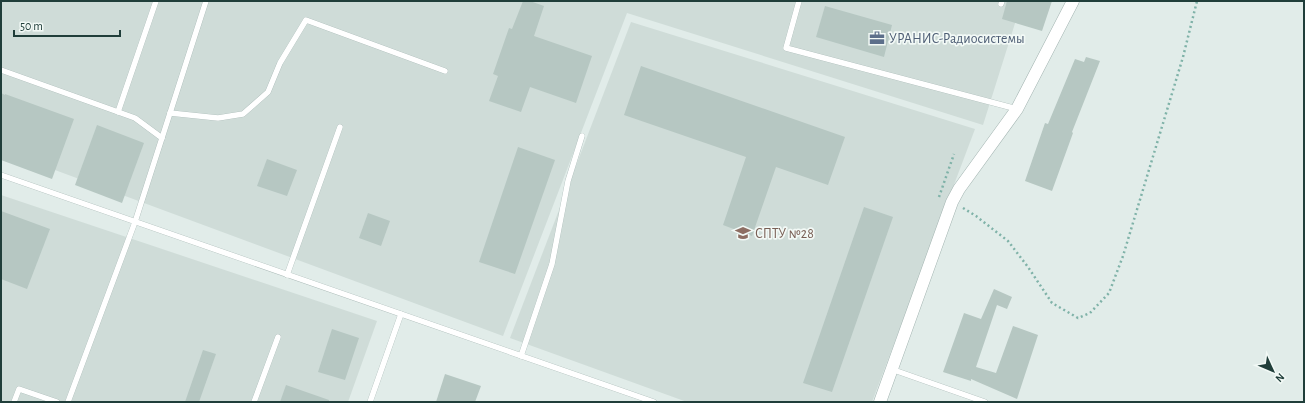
<svg xmlns="http://www.w3.org/2000/svg" width="1305" height="403" viewBox="0 0 1305 403" font-family="'Alegreya Sans',sans-serif">
  <rect width="100%" height="100%" fill="#e1ece9"/>
  <g fill="#cfdcd8">
    <path d="M1,1H1022L983,125L627,13L503,336L1,150Z"/>
    <path d="M631,22L975,129L872,402H687L510,338Z"/>
    <path d="M1,195L377,321L348,402H1Z"/>
  </g>
  <g fill="#b6c7c2">
    <path d="M523,1H530L544,6L534,36L592,56L576,103L530,87L521,112L489,101L498,76L493,74L509,28L512,29Z"/>
    <path d="M1007,1H1052L1042,31L1002,19Z"/>
    <path d="M825,6L892,25L884,57L816,37Z"/>
    <path d="M1086,57L1100,61L1072,132L1073,133L1052,191L1025,181L1045,123L1048,124L1075,59L1084,62Z"/>
    <path d="M641,66L845,137L828,185L776,167L752,236L723,225L746,157L624,115Z"/>
    <path d="M1,93L5,95V94L74,119L52,179L1,160Z"/>
    <path d="M97,125L144,143L122,203L75,185Z"/>
    <path d="M518,147L555,160L515,274L479,262Z"/>
    <path d="M267,159L297,170L287,196L257,186Z"/>
    <path d="M864,207L893,217L832,392L803,383Z"/>
    <path d="M1,211L50,229L27,289L1,279Z"/>
    <path d="M368,213L390,221L381,246L359,238Z"/>
    <path d="M994,289L1012,297L1007,309L997,305L976,367L996,373L1013,326L1038,335L1017,399L971,379V381L943,372L964,313L981,319Z"/>
    <path d="M332,329L359,338L345,380L318,372Z"/>
    <path d="M203,350L216,354L199,402H185Z"/>
    <path d="M445,374L481,386L475,402H436Z"/>
    <path d="M286,385L329,400V402H280Z"/>
  </g>
  <g fill="none" stroke-linecap="round" stroke-linejoin="round">
    <g stroke="#a3b4b1" stroke-width="6">
      <g id="service">
        <path d="M799,1L786,48L1017,109"/>
        <path d="M1001,4L1002,1"/>
        <path d="M1,70L135,118L162,138"/>
        <path d="M118,112L156,1"/>
        <path d="M170,113L218,118L243,114L268,92L280,63L306,20L445,71"/>
        <path d="M1,175L654,402"/>
        <path d="M287,275L340,127"/>
        <path d="M521,356L552,264L568,181L582,136"/>
        <path d="M891,369L985,402"/>
        <path d="M14,402L19,389L57,402"/>
        <path d="M68,402L135,222L206,1"/>
        <path d="M254,402L278,337"/>
        <path d="M370,402L401,314"/>
      </g>
    </g>
    <g stroke="#a3b4b1" stroke-width="13">
      <path id="tertiary" d="M880,402L952,202L959,189L1017,109L1073,1"/>
    </g>
    <g stroke="#7fb2a8" stroke-width="2.5" stroke-dasharray="2 3" stroke-linecap="butt">
      <path d="M939,197L954,154"/>
      <path d="M963,208L976,216L1008,241L1028,267L1052,303L1078,318L1090,313L1109,293L1123,256L1183,57L1197,1"/>
    </g>
    <use href="#service" stroke="#fff" stroke-width="5.5"/>
    <use href="#tertiary" stroke="#fff" stroke-width="12"/>
  </g>
  <defs>
    <g id="office-bare" transform="scale(1.2)"><path d="M-6-3h4V-5.5h4V-3h4V5H-6ZM-1-4.5V-3h2v-1.5ZM-6 0V1H6V0Z" fill="#5c6f8a" stroke="#f2f9f6" stroke-width="2.5" paint-order="stroke"/></g>
    <g id="university-bare" transform="scale(1.2)"><path d="M0-5L7-2L0 1L-7-2ZM-4 1L0 2.5L4 1V4Q0 6-4 4Z" fill="#8d6e63" stroke="#f2f9f6" stroke-width="2.5" paint-order="stroke"/></g>
  </defs>
  <g fill-rule="evenodd">
    <use href="#office-bare" x="877" y="38"/>
    <use href="#university-bare" x="743" y="233"/>
  </g>
  <g text-anchor="middle" stroke-width="3.5" stroke-linejoin="round" paint-order="stroke">
    <g font-size="14" fill="#4e5e75" stroke="#f2f9f6" text-anchor="start">
      <text x="889" y="43">УРАНИС-Радиосистемы</text>
    </g>
    <g font-size="14" fill="#785e54" stroke="#f2f9f6" text-anchor="start">
      <text x="755" y="238">СПТУ №28</text>
    </g>
  </g>
  <rect width="1305" height="403" fill="none" stroke="#203e3a" stroke-width="4"/>
  <g transform="translate(1273 371) rotate(134)" stroke="#f2f9f6" stroke-width="3" paint-order="stroke">
  <path d="M0-3L7 15L0 10L-7 15Z" fill="#203e3a"/>
  <text y="-6" font-size="11" font-weight="bold" text-anchor="middle" fill="#203e3a">N</text>
  </g>
  <path d="M14 30v6h106v-6" fill="none" stroke="#203e3a" stroke-width="2"/>
  <text x="20" y="30" font-size="12" fill="#203e3a" stroke="#f2f9f6" stroke-width="3" paint-order="stroke">50 m</text>
</svg>
